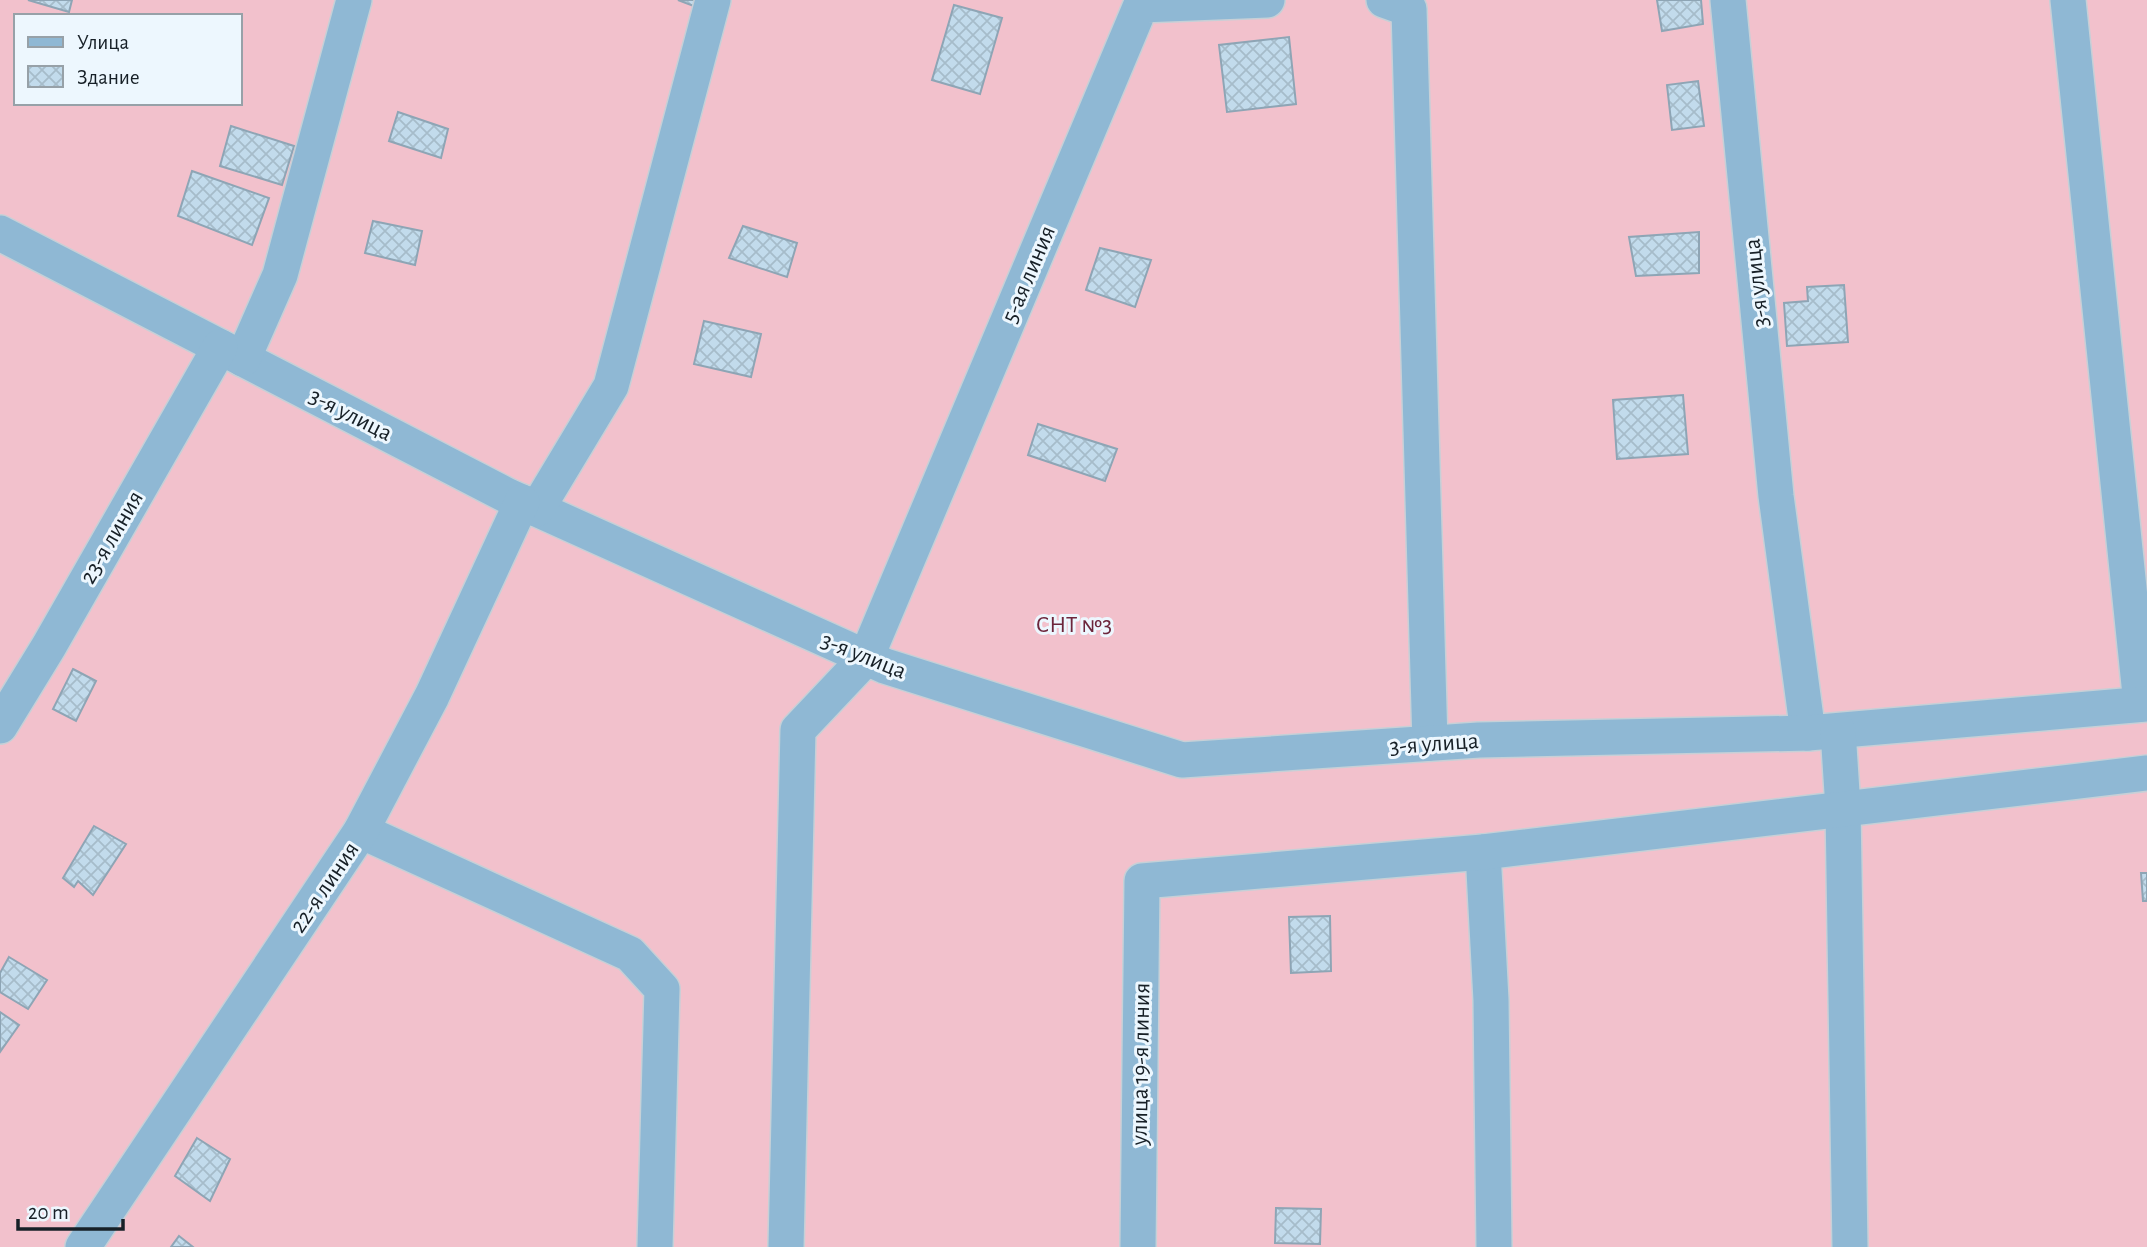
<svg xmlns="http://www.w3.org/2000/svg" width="2147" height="1247" viewBox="0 0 2147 1247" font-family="'Alegreya Sans',sans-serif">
  <defs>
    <pattern id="building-cross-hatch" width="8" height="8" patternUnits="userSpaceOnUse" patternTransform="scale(1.75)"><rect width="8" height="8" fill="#c2dbec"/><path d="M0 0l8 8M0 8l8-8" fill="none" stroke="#a6bcca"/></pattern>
  </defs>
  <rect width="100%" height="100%" fill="#edf7fe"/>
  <path fill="#f2c1cc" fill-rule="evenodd" d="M0,0H2147V1247H0ZM16,16H240V103H16Z"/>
  <g fill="url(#building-cross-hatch)" stroke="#8ea5b5" stroke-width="2">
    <path d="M28,0H72L69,12Z"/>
    <path d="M678,0H707L704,10Z"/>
    <path d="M1657,0H1701L1703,24L1662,31Z"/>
    <path d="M954,5L1002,18L980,94L932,80Z"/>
    <path d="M1289,37L1296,104L1227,112L1219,45Z"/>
    <path d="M1698,81L1704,126L1672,130L1667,85Z"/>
    <path d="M398,112L448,129L441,158L389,141Z"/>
    <path d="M231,126L294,146L282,185L220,166Z"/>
    <path d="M192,171L269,198L252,245L178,216Z"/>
    <path d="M373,221L422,231L415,265L365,253Z"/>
    <path d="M743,226L797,243L787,277L729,258Z"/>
    <path d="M1699,232V273L1636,276L1629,237Z"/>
    <path d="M1100,248L1151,260L1135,307L1086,290Z"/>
    <path d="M1844,285L1848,342L1787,346L1784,303L1808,301L1807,287Z"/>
    <path d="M704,321L761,334L751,377L694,364Z"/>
    <path d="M1683,395L1688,454L1617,459L1613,400Z"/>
    <path d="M1038,424L1117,449L1105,481L1028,455Z"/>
    <path d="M73,669L96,681L76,721L53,709Z"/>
    <path d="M94,826L126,844L93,895L78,881L74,887L63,878Z"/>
    <path d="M2141,873H2147V901H2143Z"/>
    <path d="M1330,916L1331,971L1291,973L1289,917Z"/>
    <path d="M9,957L47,980L28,1009L0,992V973Z"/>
    <path d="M0,1012L19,1025L0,1052Z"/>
    <path d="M197,1138L230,1159L210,1201L175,1176Z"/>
    <path d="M1276,1208L1321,1209L1320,1244L1275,1243Z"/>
    <path d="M179,1236L193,1247H171Z"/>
  </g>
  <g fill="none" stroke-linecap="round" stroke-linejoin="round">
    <g stroke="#c6d0d7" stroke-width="38">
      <g id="minor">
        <path d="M1384,0L1409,9L1430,743"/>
        <path d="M1728,0L1776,496L1808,733"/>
        <path d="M2068,0L2141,704"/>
        <path d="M0,233L508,496L885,666L1182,760L1479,740L1808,733L2147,704"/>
        <path d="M243,359L280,275L354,0"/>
        <path d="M537,509L611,386L713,0"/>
        <path d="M0,726L49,646L220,347"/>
        <path d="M1838,731L1843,808L1850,1247"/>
        <path d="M361,831L630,954L662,989L655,1247"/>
        <path d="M1483,852L1491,1000L1494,1247"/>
        <path d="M83,1247L361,831L432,696L522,502"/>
        <path d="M786,1247L798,730L866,658L1141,5L1267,0"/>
        <path d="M1138,1247L1142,881L1483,852L2147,773"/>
      </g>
    </g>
    <use href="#minor" stroke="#8fb8d4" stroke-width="35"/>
  </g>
  <g text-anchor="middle" stroke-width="6" stroke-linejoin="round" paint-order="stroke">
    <g font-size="24" fill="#172027" stroke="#edf7fe">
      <text transform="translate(1028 274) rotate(-67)" y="8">5-ая линия</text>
      <text transform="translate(1756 283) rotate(-96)" y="8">3-я улица</text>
      <text transform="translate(351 414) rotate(27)" y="8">3-я улица</text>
      <text transform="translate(111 537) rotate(-60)" y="8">23-я линия</text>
      <text transform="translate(864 655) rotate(22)" y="8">3-я улица</text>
      <text transform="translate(1434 743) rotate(-4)" y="8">3-я улица</text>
      <text transform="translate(324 887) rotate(-56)" y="8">22-я линия</text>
      <text transform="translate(1140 1064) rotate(-89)" y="8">улица 19-я линия</text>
    </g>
    <g font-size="24" fill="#6d263c" stroke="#edf7fe">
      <text x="1074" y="632">СНТ №3</text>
    </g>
  </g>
  <rect x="14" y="14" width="228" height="91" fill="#edf7fe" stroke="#97a1a8" stroke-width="2"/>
  <rect x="28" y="37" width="35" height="10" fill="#8fb8d4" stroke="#97a1a8" stroke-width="2"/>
  <text x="77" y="49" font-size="21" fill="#172027">Улица</text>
  <rect x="28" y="66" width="35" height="21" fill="url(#building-cross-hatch)" stroke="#97a1a8" stroke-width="2"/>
  <text x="77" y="84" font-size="21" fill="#172027">Здание</text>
  <path d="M18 1219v10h105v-10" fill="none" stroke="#172027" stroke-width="3.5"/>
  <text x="28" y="1219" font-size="21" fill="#172027" stroke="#edf7fe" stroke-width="5" paint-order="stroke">20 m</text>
</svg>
